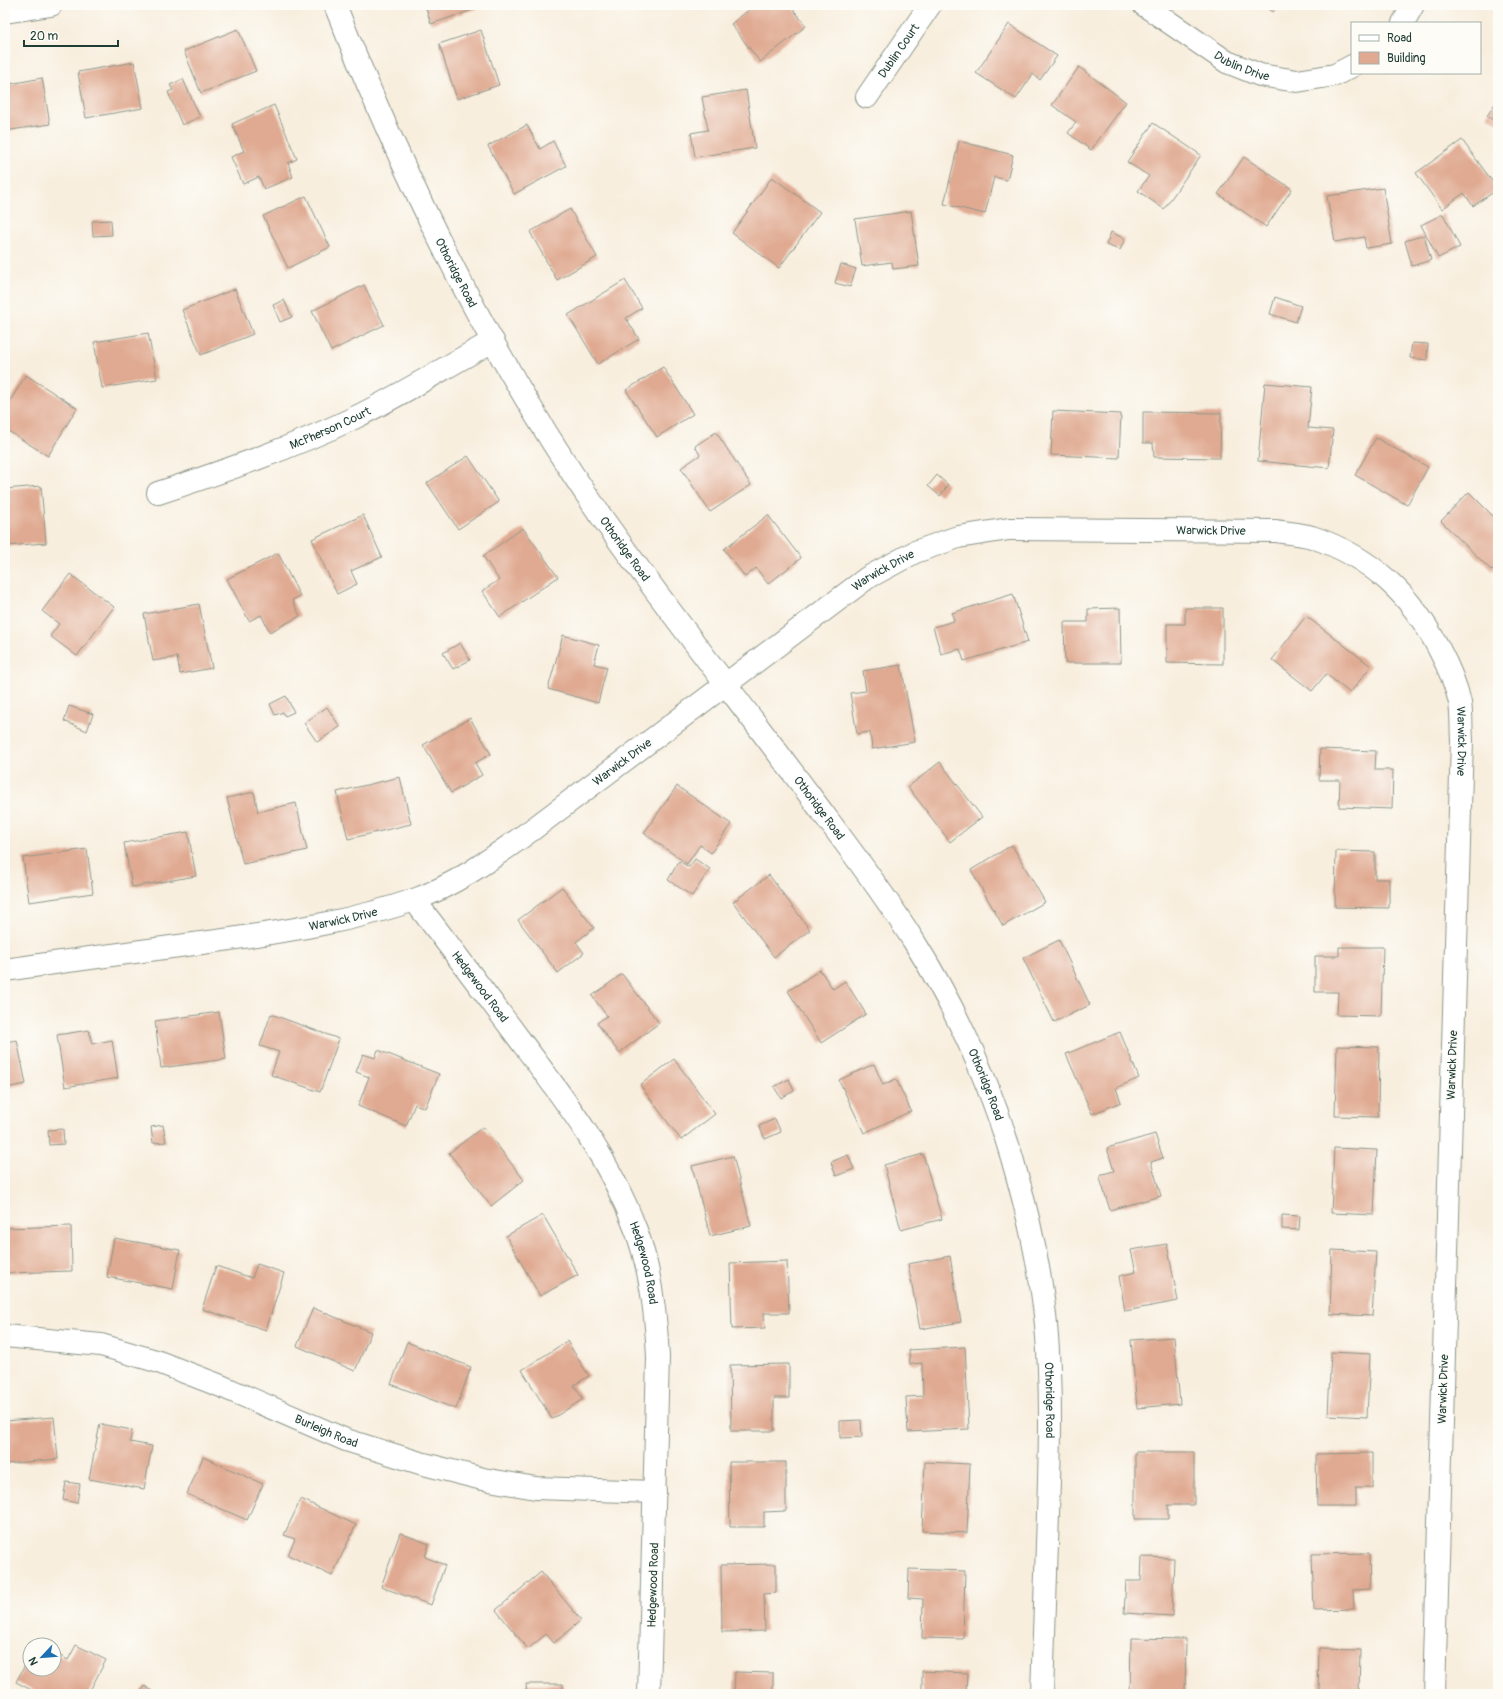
<svg xmlns="http://www.w3.org/2000/svg" width="1503" height="1699" viewBox="0 0 1503 1699" font-family="Pangolin,sans-serif">
  <rect width="100%" height="100%" fill="#fdfcf7"/>
  <filter id="ink" filterUnits="userSpaceOnUse"><feTurbulence type="fractalNoise" baseFrequency=".025" numOctaves="2"/><feDisplacementMap in="SourceGraphic" scale="8" xChannelSelector="R" yChannelSelector="G"/><feConvolveMatrix kernelMatrix="1 2 1 2 8 2 1 2 1" color-interpolation-filters="sRGB"/></filter>
  <filter id="wash" filterUnits="userSpaceOnUse"><feTurbulence type="fractalNoise" baseFrequency=".012" numOctaves="4" result="noise"/><feDisplacementMap in="SourceGraphic" scale="16" xChannelSelector="R" yChannelSelector="G"/><feGaussianBlur stdDeviation="0.9" result="paint"/><feColorMatrix in="noise" values="0 0 0 0 0 0 0 0 0 0 0 0 0 0 0 0 0 1.4 0 .05"/><feComposite in="paint" operator="in"/></filter>
  <g filter="url(#wash)">
    <rect width="100%" height="100%" fill="#f8eede"/>
    <g id="blocks">
      <g fill="#e0aa92">
        <path d="M425,5H487L431,24Z"/>
        <path d="M755,5H790L806,26L760,62L731,24Z"/>
        <path d="M1264,5H1278L1273,12Z"/>
        <path d="M1009,24L1057,56L1040,80L1033,74L1016,99L976,73Z"/>
        <path d="M238,29L256,71L201,93L184,51Z"/>
        <path d="M481,30L499,85L457,99L439,44Z"/>
        <path d="M134,62L143,108L86,118L78,72Z"/>
        <path d="M1079,67L1126,102L1091,150L1068,133L1076,122L1052,105Z"/>
        <path d="M42,78L50,124L5,131V85Z"/>
        <path d="M183,79L200,117L182,125L168,92L173,90L170,85Z"/>
        <path d="M746,90L755,148L695,157L691,133L708,130L702,97Z"/>
        <path d="M1498,99V123L1487,116Z"/>
        <path d="M274,105L297,159L288,163L293,177L264,189L259,177L243,184L231,157L244,151L232,124Z"/>
        <path d="M1153,123L1201,155L1164,209L1138,191L1149,176L1127,162Z"/>
        <path d="M527,125L540,149L553,141L566,166L514,194L488,146Z"/>
        <path d="M1462,140L1498,189L1473,206L1464,193L1442,209L1416,173Z"/>
        <path d="M959,141L1013,155L1007,180L994,177L985,214L944,204Z"/>
        <path d="M1244,157L1292,189L1266,227L1218,194Z"/>
        <path d="M772,177L820,212L779,268L732,233Z"/>
        <path d="M1383,188L1392,244L1366,248L1364,237L1335,242L1327,196Z"/>
        <path d="M306,196L330,247L288,268L263,216Z"/>
        <path d="M570,209L597,257L557,280L530,232Z"/>
        <path d="M911,211L919,266L893,269L892,262L862,266L855,219Z"/>
        <path d="M1443,214L1460,247L1438,258L1421,225Z"/>
        <path d="M111,220L112,235L93,236L92,221Z"/>
        <path d="M1111,232L1125,239L1120,250L1106,245Z"/>
        <path d="M1424,235L1431,260L1412,266L1405,241Z"/>
        <path d="M841,264L856,269L850,287L835,283Z"/>
        <path d="M625,280L642,308L626,318L639,339L598,364L568,315Z"/>
        <path d="M364,285L384,325L331,351L312,311Z"/>
        <path d="M235,289L253,334L201,355L182,310Z"/>
        <path d="M1275,297L1301,306L1296,322L1270,314Z"/>
        <path d="M284,300L292,317L280,322L273,305Z"/>
        <path d="M148,333L157,379L102,388L94,342Z"/>
        <path d="M1412,343L1428,344L1427,360L1410,358Z"/>
        <path d="M663,367L693,414L657,437L626,390Z"/>
        <path d="M26,375L77,408L48,456L5,429V409Z"/>
        <path d="M1265,383L1312,387L1308,428L1333,430L1329,468L1258,461Z"/>
        <path d="M1053,411L1121,414L1119,458L1051,455Z"/>
        <path d="M1143,412L1221,413L1220,458L1154,457L1153,443H1143Z"/>
        <path d="M716,432L751,485L710,512L681,468L700,455L695,446Z"/>
        <path d="M1376,438L1428,467L1407,505L1355,475Z"/>
        <path d="M468,456L499,502L458,529L427,483Z"/>
        <path d="M937,475L948,485L940,496L928,486Z"/>
        <path d="M41,486L46,543L5,546V489Z"/>
        <path d="M1469,492L1498,521V564L1492,571L1441,521Z"/>
        <path d="M363,515L382,557L351,571L357,584L337,594L312,539Z"/>
        <path d="M768,515L801,558L768,584L756,568L745,577L724,549Z"/>
        <path d="M523,528L558,577L500,617L482,591L499,580L483,556Z"/>
        <path d="M278,553L300,596L292,600L300,616L270,632L261,615L249,621L227,579Z"/>
        <path d="M70,574L114,607L77,656L50,636L59,624L42,611Z"/>
        <path d="M1013,594L1028,642L964,661L960,649L941,654L933,627L954,621L952,613Z"/>
        <path d="M199,604L212,668L180,674L177,657L153,661L144,614Z"/>
        <path d="M1120,608L1121,663H1065L1064,622H1088V609Z"/>
        <path d="M1185,608H1223V664L1167,663V624H1185Z"/>
        <path d="M1306,616L1371,666L1350,693L1326,674L1312,691L1272,660Z"/>
        <path d="M563,635L599,645L594,664L607,667L598,703L548,689Z"/>
        <path d="M460,643L470,660L453,669L443,653Z"/>
        <path d="M901,665L915,742L872,749L870,732L857,734L850,693L866,691L863,671Z"/>
        <path d="M286,696L294,712L285,716L283,712L275,715L270,704Z"/>
        <path d="M69,706L93,714L87,731L64,721Z"/>
        <path d="M327,707L340,727L317,742L304,723Z"/>
        <path d="M470,718L491,754L475,763L482,775L451,793L423,745Z"/>
        <path d="M1320,749L1376,751L1375,770H1393L1392,809L1339,807L1340,780H1319Z"/>
        <path d="M940,762L982,817L950,842L908,787Z"/>
        <path d="M400,777L411,824L348,839L337,792Z"/>
        <path d="M677,786L731,824L711,853L700,845L687,864L644,833Z"/>
        <path d="M254,792L258,812L296,803L307,850L243,864L227,798Z"/>
        <path d="M188,832L196,876L132,887L124,843Z"/>
        <path d="M1012,845L1045,902L1003,926L971,870Z"/>
        <path d="M87,849L93,893L29,902L23,858Z"/>
        <path d="M1336,851L1375,852V879H1389V908L1335,907Z"/>
        <path d="M695,859L710,869L692,896L668,880L679,861L689,867Z"/>
        <path d="M769,875L810,930L774,957L733,902Z"/>
        <path d="M562,887L594,928L576,942L584,953L558,973L518,920Z"/>
        <path d="M1059,940L1090,1005L1054,1022L1023,958Z"/>
        <path d="M1339,947H1383L1381,1016L1337,1015L1338,992H1315V956H1339Z"/>
        <path d="M820,970L833,989L845,981L866,1014L821,1043L788,991Z"/>
        <path d="M622,974L659,1023L619,1053L597,1023L607,1016L592,996Z"/>
        <path d="M219,1012L226,1059L161,1068L155,1021Z"/>
        <path d="M271,1014L339,1039L320,1092L271,1075L279,1052L260,1046Z"/>
        <path d="M89,1030L92,1044L112,1040L118,1078L65,1087L57,1035Z"/>
        <path d="M1120,1032L1139,1078L1116,1088L1121,1102L1092,1114L1066,1054Z"/>
        <path d="M17,1040L26,1084L5,1088V1042Z"/>
        <path d="M1337,1046L1379,1047L1378,1117L1335,1116Z"/>
        <path d="M378,1050L439,1074L425,1108L415,1104L406,1126L358,1106L369,1077L356,1072L363,1054L375,1058Z"/>
        <path d="M674,1059L715,1114L681,1140L640,1085Z"/>
        <path d="M874,1064L883,1085L896,1079L911,1111L864,1133L839,1080Z"/>
        <path d="M789,1079L794,1091L781,1098L774,1087Z"/>
        <path d="M775,1119L781,1132L765,1139L759,1126Z"/>
        <path d="M163,1125L166,1142L153,1143L151,1127Z"/>
        <path d="M483,1127L524,1180L491,1206L449,1153Z"/>
        <path d="M63,1129L64,1144L49,1145L48,1130Z"/>
        <path d="M1155,1134L1163,1158L1151,1162L1161,1196L1110,1210L1099,1175L1114,1171L1107,1148Z"/>
        <path d="M1334,1148L1377,1150L1374,1215L1331,1213Z"/>
        <path d="M923,1154L942,1219L901,1230L884,1165Z"/>
        <path d="M848,1155L854,1169L836,1176L831,1162Z"/>
        <path d="M733,1156L751,1226L710,1236L692,1166Z"/>
        <path d="M543,1215L578,1275L540,1296L506,1236Z"/>
        <path d="M1282,1215L1300,1216L1299,1230L1282,1229Z"/>
        <path d="M71,1226L72,1271L7,1273L5,1228Z"/>
        <path d="M114,1238L180,1250L173,1289L107,1277Z"/>
        <path d="M1167,1244L1178,1301L1125,1311L1119,1276L1136,1272L1131,1250Z"/>
        <path d="M1332,1250L1376,1252L1372,1316L1330,1314Z"/>
        <path d="M950,1256L961,1322L920,1329L908,1264Z"/>
        <path d="M787,1261L789,1313H764L765,1328L732,1329L730,1263Z"/>
        <path d="M257,1264L284,1273L266,1330L202,1309L216,1266L252,1278Z"/>
        <path d="M313,1308L371,1332L355,1371L297,1346Z"/>
        <path d="M1174,1337L1180,1404L1137,1408L1131,1340Z"/>
        <path d="M567,1341L589,1376L574,1385L583,1399L552,1419L522,1370Z"/>
        <path d="M407,1342L471,1367L456,1409L391,1384Z"/>
        <path d="M965,1347L969,1429L908,1432L906,1397L923,1396L922,1363L910,1364L909,1350Z"/>
        <path d="M1331,1352L1370,1354L1367,1417L1328,1415Z"/>
        <path d="M789,1364V1398H774V1431H731L730,1365Z"/>
        <path d="M54,1417L58,1459L5,1464V1421Z"/>
        <path d="M861,1420L862,1437L840,1438V1421Z"/>
        <path d="M100,1424L132,1430L130,1442L152,1446L144,1489L89,1479Z"/>
        <path d="M1135,1452H1194V1505H1168V1519H1135Z"/>
        <path d="M1372,1453V1488H1356V1506H1317L1316,1454Z"/>
        <path d="M203,1457L263,1484L247,1520L187,1494Z"/>
        <path d="M729,1462H786V1511L764,1512V1527H730Z"/>
        <path d="M925,1462L970,1464L967,1533L922,1531Z"/>
        <path d="M66,1482L80,1484L77,1503L63,1500Z"/>
        <path d="M301,1499L356,1525L332,1576L288,1555L295,1539L284,1535Z"/>
        <path d="M400,1533L429,1544L425,1557L445,1565L431,1605L381,1587Z"/>
        <path d="M1369,1553L1370,1589L1353,1590L1354,1609L1314,1610L1312,1554Z"/>
        <path d="M1142,1557L1174,1558L1172,1616L1124,1613L1126,1581H1141Z"/>
        <path d="M776,1564V1593L764,1594L765,1631L722,1632L721,1565Z"/>
        <path d="M909,1569L965,1571L963,1639L922,1638L923,1599L908,1598Z"/>
        <path d="M541,1572L581,1620L554,1643L546,1634L528,1649L496,1610Z"/>
        <path d="M1131,1638L1186,1639L1185,1694H1130Z"/>
        <path d="M76,1645L106,1660L88,1694H39L16,1682L30,1656V1669H54V1653L68,1660Z"/>
        <path d="M1319,1648L1360,1649L1359,1694H1318Z"/>
        <path d="M922,1671L967,1673L966,1694H922Z"/>
        <path d="M735,1672L773,1673V1694H734Z"/>
        <path d="M526,1684H563V1694H527Z"/>
        <path d="M145,1686L156,1694H139Z"/>
      </g>
    </g>
  </g>
  <g filter="url(#ink)">
    <use href="#blocks" fill-opacity="0" stroke="#8c9689" stroke-width="1"/>
    <g fill="none" stroke-linecap="round" stroke-linejoin="round">
      <g stroke="#8c9689" stroke-width="24">
        <g id="minor">
          <path id="s1" d="M335,5C406,183 491,358 601,516C668,611 741,703 811,797C846,844 883,892 915,943C956,1009 990,1083 1012,1158C1027,1209 1041,1272 1046,1325C1052,1388 1050,1451 1048,1514C1046,1574 1044,1634 1042,1694"/>
          <path id="s2" d="M1144,5L1227,62L1260,75L1297,81L1335,75L1352,66"/>
          <path d="M5,12L51,5"/>
          <path d="M1403,23L1413,5"/>
          <path id="s3" d="M867,97L930,5"/>
          <path id="s4" d="M158,493C225,471 291,448 354,418C401,395 447,366 493,341"/>
          <path id="s5" d="M414,900C450,946 485,993 520,1040C566,1101 609,1157 636,1230C651,1270 656,1314 658,1357L649,1694"/>
          <path id="s6" d="M5,970C73,960 141,951 209,942C278,932 348,923 414,900C458,884 495,856 533,829L867,578L915,552L958,537L1009,529L1276,531C1287,533 1301,534 1312,537C1371,557 1411,594 1439,649C1448,666 1456,684 1460,703C1462,715 1461,728 1462,740L1434,1694"/>
          <path id="s7" d="M5,1336L101,1345L156,1361L221,1386L346,1440L420,1463L483,1479L536,1488L655,1492"/>
        </g>
      </g>
      <use href="#minor" stroke="#fff" stroke-width="22"/>
    </g>
  </g>
  <g text-anchor="middle" stroke-width="3" stroke-linejoin="round" paint-order="stroke">
    <g font-size="12" fill="#1f3d34" stroke="#fdfcf7">
      <text dy="4" stroke="none"><textPath href="#s3" startOffset="56">Dublin Court</textPath></text>
      <text dy="4" stroke="none"><textPath href="#s2" startOffset="116">Dublin Drive</textPath></text>
      <text dy="4" stroke="none"><textPath href="#s1" startOffset="294">Othoridge Road</textPath></text>
      <text dy="4" stroke="none"><textPath href="#s4" startOffset="184">McPherson Court</textPath></text>
      <text dy="4" stroke="none"><textPath href="#s6" startOffset="1326">Warwick Drive</textPath></text>
      <text dy="4" stroke="none"><textPath href="#s1" startOffset="618">Othoridge Road</textPath></text>
      <text dy="4" stroke="none"><textPath href="#s6" startOffset="990">Warwick Drive</textPath></text>
      <text dy="4" stroke="none"><textPath href="#s6" startOffset="1698">Warwick Drive</textPath></text>
      <text dy="4" stroke="none"><textPath href="#s6" startOffset="666">Warwick Drive</textPath></text>
      <text dy="4" stroke="none"><textPath href="#s1" startOffset="942">Othoridge Road</textPath></text>
      <text dy="4" stroke="none"><textPath href="#s6" startOffset="342">Warwick Drive</textPath></text>
      <text dy="4" stroke="none"><textPath href="#s5" startOffset="109">Hedgewood Road</textPath></text>
      <text transform="translate(1452 1065) rotate(-88)" y="4">Warwick Drive</text>
      <text dy="4" stroke="none"><textPath href="#s1" startOffset="1266">Othoridge Road</textPath></text>
      <text dy="4" stroke="none"><textPath href="#s5" startOffset="433">Hedgewood Road</textPath></text>
      <text transform="translate(1443 1389) rotate(-88)" y="4">Warwick Drive</text>
      <text dy="4" stroke="none"><textPath href="#s1" startOffset="1590">Othoridge Road</textPath></text>
      <text dy="4" stroke="none"><textPath href="#s7" startOffset="338">Burleigh Road</textPath></text>
      <text transform="translate(653 1585) rotate(-88)" y="4">Hedgewood Road</text>
    </g>
  </g>
  <rect width="1503" height="1699" fill="none" stroke="#fdfcf7" stroke-width="20"/>
  <rect x="1351" y="22" width="130" height="52" fill="#fdfcf7" stroke="#a4b0a9"/>
  <rect x="1359" y="35" width="20" height="6" fill="#ffffff" stroke="#a4b0a9"/>
  <text x="1387" y="42" font-size="12" fill="#1f3d34">Road</text>
  <rect x="1359" y="52" width="20" height="12" fill="#e0aa92" stroke="#a4b0a9"/>
  <text x="1387" y="62" font-size="12" fill="#1f3d34">Building</text>
  <g transform="translate(42 1657) rotate(244)"><circle r="19" fill="#fdfcf7" stroke="#a4b0a9"/>
  <path d="M0-3L7 15L0 10L-7 15Z" fill="#1f6fb2"/>
  <text y="-6" font-size="11" font-weight="bold" text-anchor="middle" fill="#1f3d34">N</text>
  </g>
  <path d="M24 40v6h94v-6" fill="none" stroke="#1f3d34" stroke-width="2"/>
  <text x="30" y="40" font-size="12" fill="#1f3d34" stroke="#fdfcf7" stroke-width="3" paint-order="stroke">20 m</text>
</svg>
